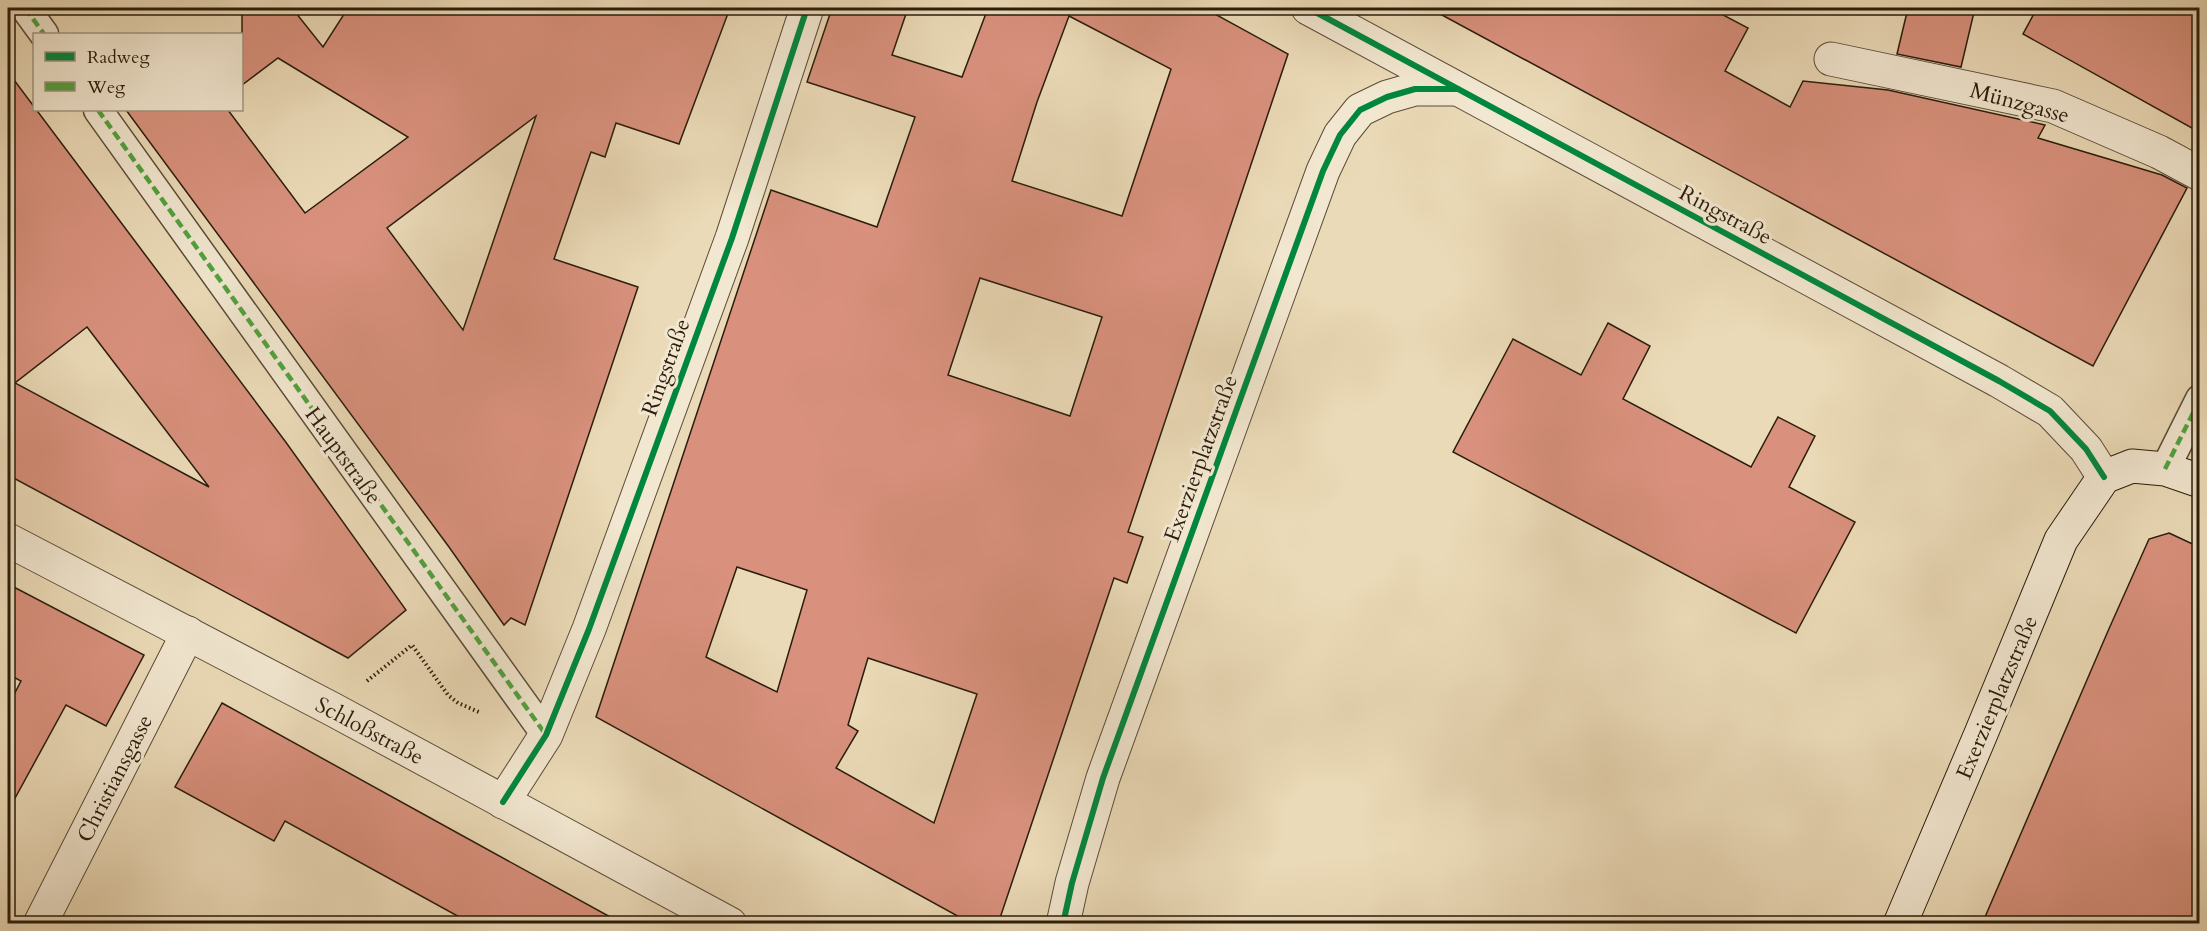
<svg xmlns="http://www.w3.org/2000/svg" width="2207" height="931" viewBox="0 0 2207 931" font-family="Cardo,serif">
  <rect width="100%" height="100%" fill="#ebdab7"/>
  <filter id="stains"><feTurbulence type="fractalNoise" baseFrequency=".00333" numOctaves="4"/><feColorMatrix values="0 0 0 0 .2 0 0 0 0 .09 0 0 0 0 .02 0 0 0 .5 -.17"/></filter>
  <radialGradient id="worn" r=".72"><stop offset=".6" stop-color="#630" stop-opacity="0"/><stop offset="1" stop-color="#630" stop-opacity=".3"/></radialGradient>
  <g fill="#d9917d" stroke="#2a1d0c" stroke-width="1.5" fill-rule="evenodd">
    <path d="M242,8H292L323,47L348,8H730L679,144L616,123L605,157L591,152L554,259L638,287L525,625L511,618L504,625L449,547L126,110H228L305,213L408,137L278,58L242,85ZM536,116L494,239L463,330L387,228Z"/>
    <path d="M832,8H908L892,55L962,77L988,8H1204L1288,54L1128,532L1143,537L1127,583L1114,578L998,924H972L596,717L771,190L877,227L915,117L807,82ZM1069,16L1171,69L1122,216L1012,181L1037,102ZM980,278L1102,317L1070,416L948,375ZM737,567L807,590L777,692L706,657ZM868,658L977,694L934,823L836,768L858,731L848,725Z"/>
    <path d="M1429,8H1710L1748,28L1725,71L1790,107L1803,81L1888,90L2045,125L2038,138L2162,175L2187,188L2093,366Z"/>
    <path d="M1908,8H1975L1961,67L1897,54Z"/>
    <path d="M2037,8H2199V132L2023,34Z"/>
    <path d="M8,72L285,441L406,610L348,658L8,475ZM87,327L209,487L15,383Z"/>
    <path d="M1608,323L1650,346L1623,399L1751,467L1778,417L1815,436L1789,487L1855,522L1796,633L1453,452L1513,339L1581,375Z"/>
    <path d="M2169,533L2199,547V924H1982L2108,631L2149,539Z"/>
    <path d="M8,584L144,655L106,726L66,705L8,811V706L21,681L8,674Z"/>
    <path d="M222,703L463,836L623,924H472L285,821L274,841L175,787Z"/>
  </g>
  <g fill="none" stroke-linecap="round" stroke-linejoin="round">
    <g stroke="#5a4c37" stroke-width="31">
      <g id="pedestrian">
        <path d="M25,8L44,34"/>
        <path d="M98,110L546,735"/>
        <path d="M2165,469L2200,399"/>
      </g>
    </g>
    <g stroke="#5a4c37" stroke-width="35">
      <g id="minor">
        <path d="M1308,8L1999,381L2050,411L2086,449L2104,477"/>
        <path d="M1831,59L2053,106L2159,152L2200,174"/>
        <path d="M503,802L546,735L589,629L732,238L807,8"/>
        <path d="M40,924L188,633"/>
        <path d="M1063,924L1072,883L1103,778L1323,171L1340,135L1360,110L1387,97L1415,89H1457"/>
      </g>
    </g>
    <g stroke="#5a4c37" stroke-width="35">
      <path id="tertiary" d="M8,540L332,709L730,924"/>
    </g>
    <g stroke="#2a1d0c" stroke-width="35">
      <path id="secondary" d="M1900,924L1980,736L2061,540L2104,477L2132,466L2165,469L2200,481"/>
    </g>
    <path stroke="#2a1d0c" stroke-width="4" stroke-dasharray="1.5 3" stroke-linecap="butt" d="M367,681L412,645L448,695L458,703L479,712"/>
    <use href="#pedestrian" stroke="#f2e7d0" stroke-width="28"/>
    <use href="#minor" stroke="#f2e7d0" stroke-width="33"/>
    <use href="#tertiary" stroke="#f2e7d0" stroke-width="33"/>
    <use href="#secondary" stroke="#f2e7d0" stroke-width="33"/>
    <g stroke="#51a23e" stroke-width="4.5" stroke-dasharray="9 4.5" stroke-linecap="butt">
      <path d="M25,8L44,34"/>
      <path d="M98,110L546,735"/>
      <path d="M2165,469L2200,399"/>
    </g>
    <g stroke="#f2e7d0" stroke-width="10">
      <g id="cycleway">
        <path d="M1308,8L1999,381L2050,411L2086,449L2104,477"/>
        <path d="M503,802L546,735L589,629L732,238L807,8"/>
        <path d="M1063,924L1072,883L1103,778L1323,171L1340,135L1360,110L1387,97L1415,89H1457"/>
      </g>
    </g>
    <use href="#cycleway" stroke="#00873e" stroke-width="6"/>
  </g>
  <g text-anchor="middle" stroke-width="6" stroke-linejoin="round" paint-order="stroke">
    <g font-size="22" fill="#2a1d0c" stroke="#f2e7d0">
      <text transform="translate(2020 102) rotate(15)" y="8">Münzgasse</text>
      <text transform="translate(1726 214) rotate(28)" y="8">Ringstraße</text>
      <text transform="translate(665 367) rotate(-70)" y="8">Ringstraße</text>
      <text transform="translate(344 455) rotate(54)" y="8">Hauptstraße</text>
      <text transform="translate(1200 458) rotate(-70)" y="8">Exerzierplatzstraße</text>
      <text transform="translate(1996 697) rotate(-67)" y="8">Exerzierplatzstraße</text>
      <text transform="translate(370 730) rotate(28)" y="8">Schloßstraße</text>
      <text transform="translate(114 778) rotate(-63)" y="8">Christiansgasse</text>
    </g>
  </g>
  <rect width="2207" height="931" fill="none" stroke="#ebdab7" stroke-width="30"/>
  <rect x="9" y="9" width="2189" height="913" fill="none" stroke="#2a1d0c" stroke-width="3"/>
  <rect x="15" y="15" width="2177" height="901" fill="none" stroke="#2a1d0c" stroke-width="1.5"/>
  <rect x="33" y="33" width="210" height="78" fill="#f2e7d0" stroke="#a29682" stroke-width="1.5"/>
  <rect x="45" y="52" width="30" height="9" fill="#00873e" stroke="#a29682" stroke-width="1.5"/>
  <text x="87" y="63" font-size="18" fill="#2a1d0c">Radweg</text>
  <rect x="45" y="82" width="30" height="9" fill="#51a23e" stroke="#a29682" stroke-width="1.5"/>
  <text x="87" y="93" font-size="18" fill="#2a1d0c">Weg</text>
  <rect width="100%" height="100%" filter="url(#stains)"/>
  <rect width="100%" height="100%" fill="url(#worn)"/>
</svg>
